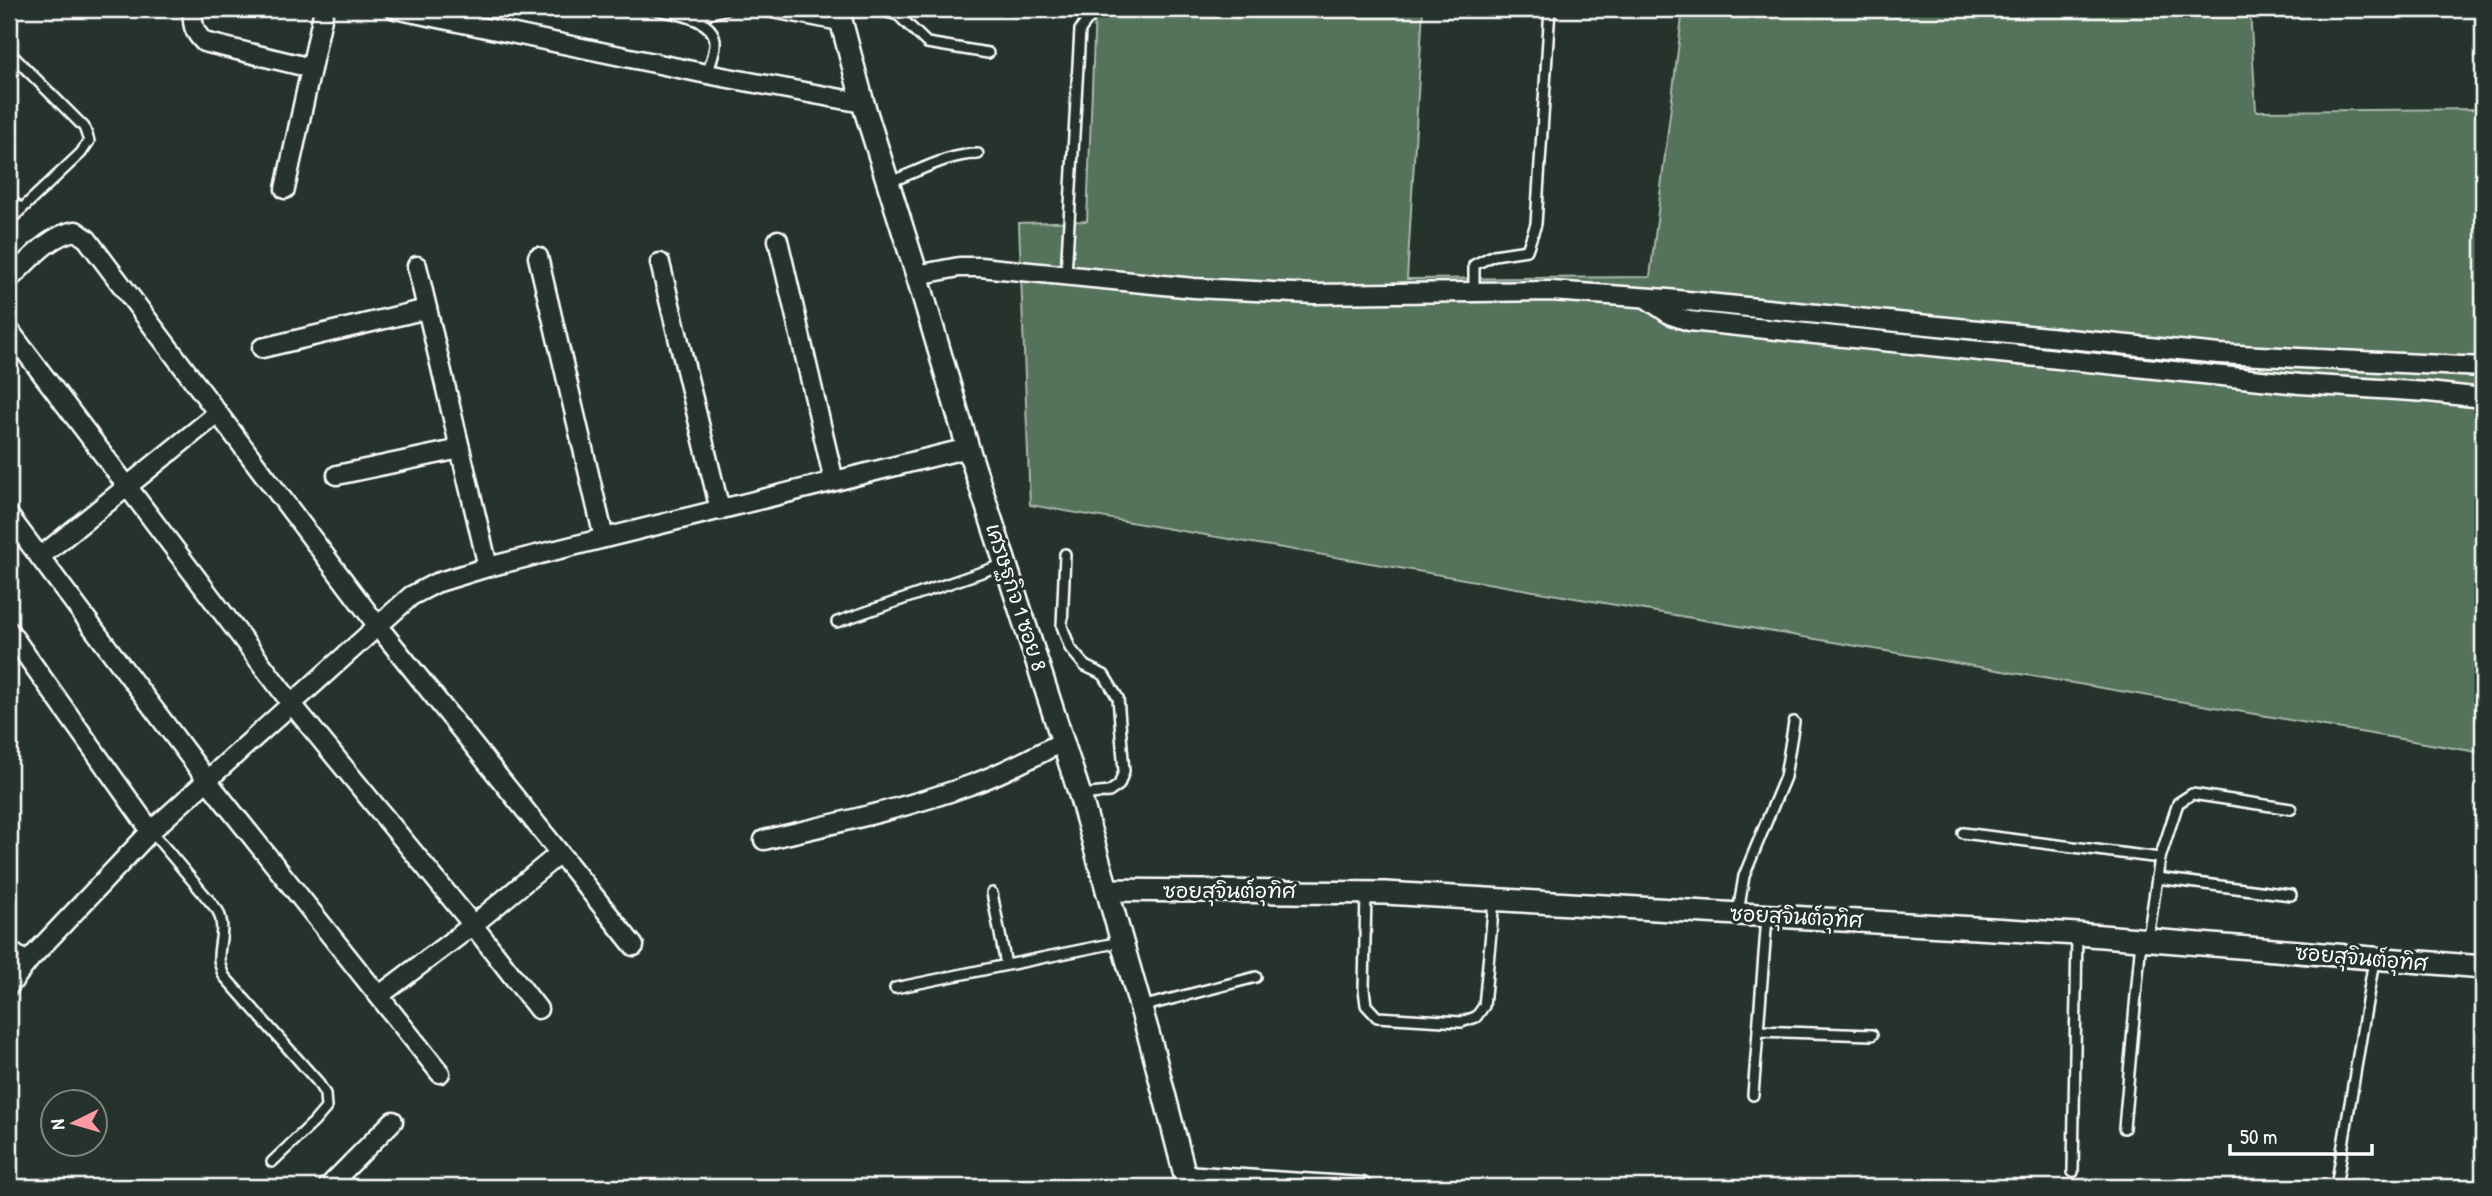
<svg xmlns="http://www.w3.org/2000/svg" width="2492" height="1196" viewBox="0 0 2492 1196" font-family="'Patrick Hand','Playpen Sans Thai',sans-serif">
  <rect width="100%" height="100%" fill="#26332d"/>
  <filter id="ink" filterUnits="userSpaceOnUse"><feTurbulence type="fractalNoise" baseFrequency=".0143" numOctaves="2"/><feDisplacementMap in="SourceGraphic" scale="14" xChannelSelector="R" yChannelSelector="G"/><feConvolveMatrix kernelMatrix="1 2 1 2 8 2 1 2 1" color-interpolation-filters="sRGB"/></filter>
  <g filter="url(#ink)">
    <path fill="#55725a" stroke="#aab8ac" stroke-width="2" d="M1095,9H1423L1407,279L1650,277L1683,9H2250L2256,111L2483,109V753L1030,505L1019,223L1087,221Z"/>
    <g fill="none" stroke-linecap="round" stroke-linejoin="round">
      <g stroke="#fff" stroke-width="14">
        <g id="service">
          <path d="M653,9C670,13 713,17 715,41C716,50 710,65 707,74"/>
          <path d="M755,9L842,26"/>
          <path d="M875,9L898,15L927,43L988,53"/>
          <path d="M693,18L727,9"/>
          <path d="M9,52L84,127L89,141L81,153L9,221"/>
          <path d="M889,182C918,172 947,154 978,154"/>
          <path d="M9,198L21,209"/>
          <path d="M1066,275L1080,30L1096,9H1111"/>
          <path d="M1474,293V265L1494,255L1527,250L1536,224L1550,9"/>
          <path d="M1065,554L1062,626L1070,648L1085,666L1104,675L1118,698L1124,771L1119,785L1109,792L1081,795"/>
          <path d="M837,622L1005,564"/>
          <path d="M151,831L218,911C226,928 219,941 219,958C219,964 222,971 224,976L317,1081L325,1094L326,1108L314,1122L272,1162"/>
          <path d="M1963,833L2160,858"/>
          <path d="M2157,878L2291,895"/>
          <path d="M992,893L1006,965"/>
          <path d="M1366,893L1364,989L1366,1005L1377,1017L1461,1022L1476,1017L1484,1006L1494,901"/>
          <path d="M1738,913L1744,876L1785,777L1794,722"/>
          <path d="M2148,938L2160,858L2178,803L2192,794L2291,809"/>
          <path d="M9,945L30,959"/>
          <path d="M895,988L1120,942"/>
          <path d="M1141,1007L1256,977"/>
          <path d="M1758,1031L1872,1035"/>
          <path d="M1753,1095L1767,917"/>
          <path d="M2124,1128L2141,940"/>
          <path d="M2073,1172L2077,934"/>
          <path d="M2336,1187L2374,960"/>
        </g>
      </g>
      <g stroke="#fff" stroke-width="23">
        <g id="minor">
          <path d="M194,9C191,23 194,32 204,42L311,68"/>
          <path d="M395,9L707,74L863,103"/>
          <path d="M285,189L324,9"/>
          <path d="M778,240L834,481"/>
          <path d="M538,257L604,538"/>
          <path d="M660,263L720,510"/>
          <path d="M417,266L488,567"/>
          <path d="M917,275L959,267H980L1194,288L1314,294L1551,291L1667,299L2219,354L2483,367"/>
          <path d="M9,279C28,262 50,234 76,231L87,239L377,625L634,946"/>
          <path d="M1646,298L1671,315L1689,321L2300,384L2428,392L2483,398"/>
          <path d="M9,330L291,703L473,925L538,1009"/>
          <path d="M262,348L427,309"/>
          <path d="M337,475L460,449"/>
          <path d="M9,516L207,780L440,1073"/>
          <path d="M40,557L218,413"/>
          <path d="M9,631L151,831"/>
          <path d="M764,840C832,824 904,809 970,785C1002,774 1032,757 1062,742"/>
          <path d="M9,986L30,959L151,831L411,596L436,583L488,567L968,448"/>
          <path d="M380,995L473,925L559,854"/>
          <path d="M1185,1175L1362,1187"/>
          <path d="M328,1187L393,1121"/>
        </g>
      </g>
      <g stroke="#fff" stroke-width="26">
        <g id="tertiary">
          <path d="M838,9L863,103L917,275L968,448L1080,795L1152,1047L1188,1187"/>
          <path d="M1107,890L1385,893L2077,934L2483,967"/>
        </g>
      </g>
      <use href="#service" stroke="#26332d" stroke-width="9"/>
      <use href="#minor" stroke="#26332d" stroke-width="18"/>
      <use href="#tertiary" stroke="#26332d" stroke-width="21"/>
    </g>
  </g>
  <g text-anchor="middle" stroke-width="6" stroke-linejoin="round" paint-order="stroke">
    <g font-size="21" fill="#fff" stroke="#26332d">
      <text transform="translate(1016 597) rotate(72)" y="7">เศรษฐกิจ 1 ซอย 8</text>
      <text x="1229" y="898">ซอยสุจินต์อุทิศ</text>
      <text transform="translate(1796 917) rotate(3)" y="7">ซอยสุจินต์อุทิศ</text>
      <text transform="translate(2361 958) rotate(5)" y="7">ซอยสุจินต์อุทิศ</text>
    </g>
  </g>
  <rect width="2492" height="1196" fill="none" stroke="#26332d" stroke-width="35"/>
  <rect x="18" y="18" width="2457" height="1161" fill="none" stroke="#fff" stroke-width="2.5" filter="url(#ink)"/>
  <g transform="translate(74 1123) rotate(265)"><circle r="33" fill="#26332d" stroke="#7d8581" stroke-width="2"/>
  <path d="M0-5L12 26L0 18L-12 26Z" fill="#ff9aa2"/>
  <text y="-10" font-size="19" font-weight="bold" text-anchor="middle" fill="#ffffff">N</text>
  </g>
  <path d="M2230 1144v10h142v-10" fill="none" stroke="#ffffff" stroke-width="3.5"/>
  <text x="2240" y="1144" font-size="21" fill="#ffffff" stroke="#26332d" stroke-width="5" paint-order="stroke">50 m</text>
</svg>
